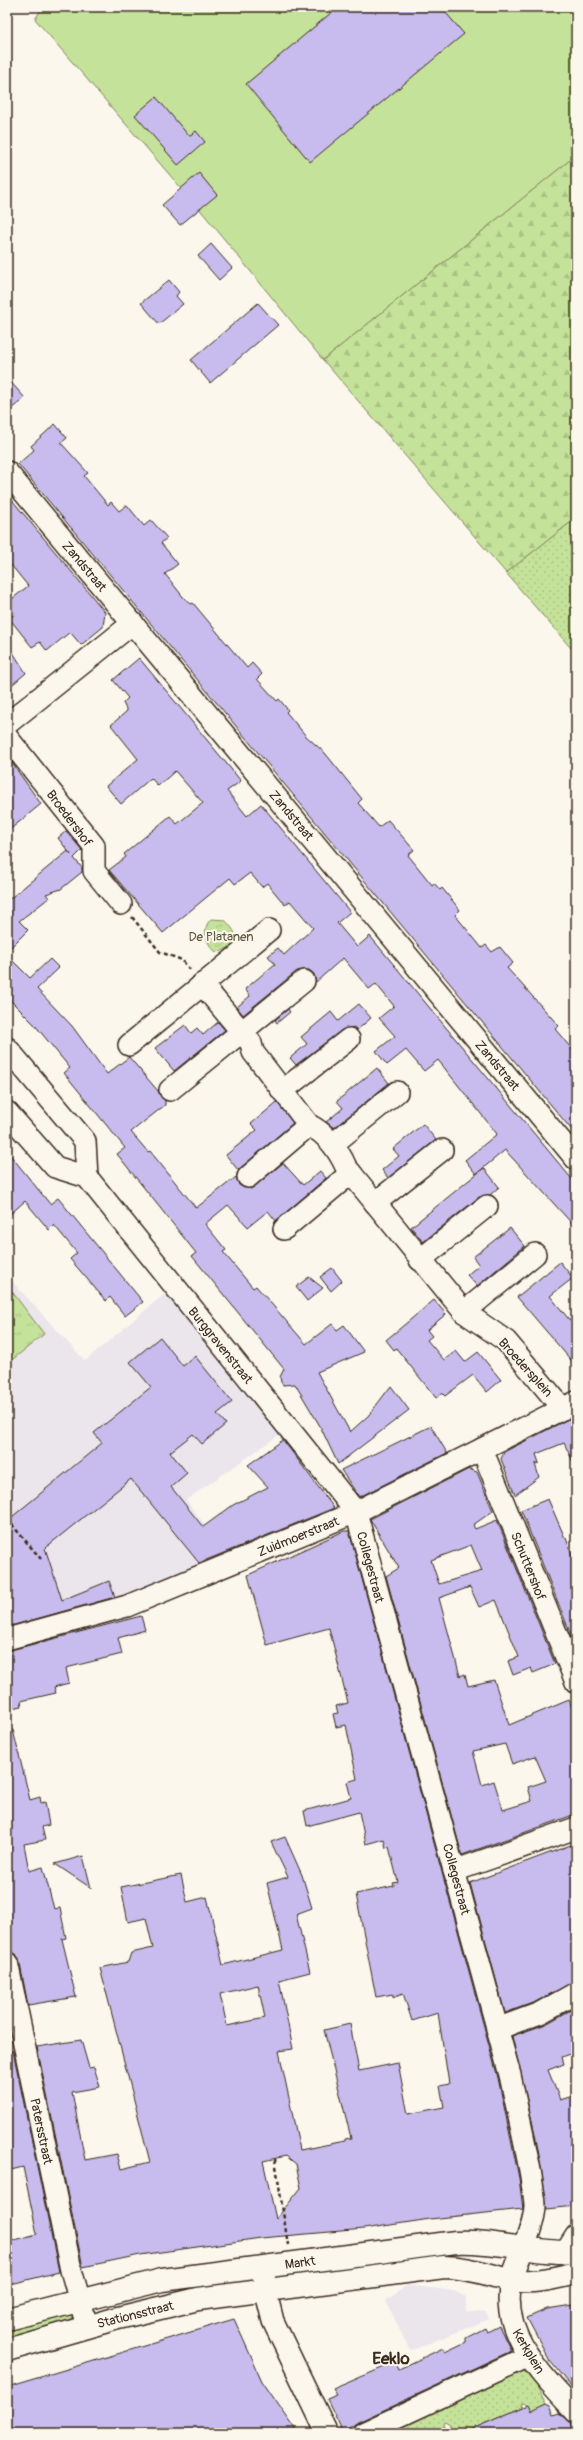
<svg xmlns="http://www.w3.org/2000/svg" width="583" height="2440" viewBox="0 0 583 2440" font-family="Pangolin,sans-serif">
  <defs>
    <pattern id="grass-dots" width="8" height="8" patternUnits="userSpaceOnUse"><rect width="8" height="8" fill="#c5e29a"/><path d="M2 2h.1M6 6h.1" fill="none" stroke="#aac284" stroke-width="1.8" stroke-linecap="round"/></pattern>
    <pattern id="forest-firs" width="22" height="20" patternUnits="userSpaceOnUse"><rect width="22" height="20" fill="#c5e29a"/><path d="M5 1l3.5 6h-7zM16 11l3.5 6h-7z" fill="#aac284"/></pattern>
    <pattern id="park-tufts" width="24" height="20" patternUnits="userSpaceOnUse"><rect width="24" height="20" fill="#c5e29a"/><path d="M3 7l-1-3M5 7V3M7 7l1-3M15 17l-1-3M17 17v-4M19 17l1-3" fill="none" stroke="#aac284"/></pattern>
  </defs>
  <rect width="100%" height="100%" fill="#fbf7ec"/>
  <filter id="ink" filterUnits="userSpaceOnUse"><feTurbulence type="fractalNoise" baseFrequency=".025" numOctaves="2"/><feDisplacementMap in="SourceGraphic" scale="8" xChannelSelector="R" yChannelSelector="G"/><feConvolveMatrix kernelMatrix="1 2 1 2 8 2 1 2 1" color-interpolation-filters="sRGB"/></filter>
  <g filter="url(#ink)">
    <g fill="#ebe5ec">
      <path d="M7,1276L85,1361L167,1292L282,1433L186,1500L228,1556L125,1602L7,1633Z"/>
      <path d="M407,2285L454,2291L466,2297V2311L486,2313L489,2319L410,2351L386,2301Z"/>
    </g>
    <g fill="url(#grass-dots)" stroke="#80865c">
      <path d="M576,518V654L506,573Z"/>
      <path d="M69,2314L72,2317L71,2323L7,2343V2328Z"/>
      <path d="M516,2369L530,2373L546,2404L529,2415V2407L524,2403L521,2404L523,2407L463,2433H450L448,2427L451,2425L445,2421L443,2422L444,2426L427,2433H374Z"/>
    </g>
    <path fill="url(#forest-firs)" stroke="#80865c" d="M576,155V518L506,573L323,360Z"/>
    <g fill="url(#park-tufts)" stroke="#80865c">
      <path d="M211,919L225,920C231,927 238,933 236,944L222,951L216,952C206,944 201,929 211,919Z"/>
      <path d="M7,1285L44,1334L7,1364Z"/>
    </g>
    <path fill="#c5e29a" stroke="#80865c" d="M43,7H576V155L323,360L207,218L35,19Z"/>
    <g fill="#c7bced" stroke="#3b2a1e" fill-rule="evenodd">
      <path d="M338,7H441L464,34L310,162L246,84Z"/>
      <path d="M156,97L189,136L196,131L205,142L178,165L135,115Z"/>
      <path d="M199,173L217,195L180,225L162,205Z"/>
      <path d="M211,244L232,268L219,280L198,256Z"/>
      <path d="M169,280L179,292L176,296L183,304L159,324L141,303Z"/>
      <path d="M258,303L278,325L210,383L191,360Z"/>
      <path d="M7,378L25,398L7,412Z"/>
      <path d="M55,424L67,438L61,443L88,473L84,476L108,505L111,502L119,511L127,505L144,526L151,520L167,538L161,543L178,564L165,574L184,598L191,604L193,603L247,668L252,663L262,674L257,679L277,701L279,699L288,710L286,712L306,736L325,753L362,799L358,803L379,827L388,820L414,850L408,855L432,885L434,883L440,890L442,888L460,910L455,915L482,948L486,945L492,952L500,947L513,963L507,968L559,1026L555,1029L576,1054V1135L18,464L34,450L31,446Z"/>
      <path d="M7,494L105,612L103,627L81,645L70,632L47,651L40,642L32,647L9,618L15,614L7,603L28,586L7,560Z"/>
      <path d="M7,643L26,673L7,689Z"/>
      <path d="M139,658L241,781L227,791L247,816L261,804L350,912L337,923L357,947L370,936L576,1184V1228L505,1150L476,1174L465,1160L497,1134L438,1060L424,1071L406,1050L387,1065L376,1051L395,1036L379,1018L394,1006L376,984L369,989L343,958L316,982L314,974L309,970L297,971L243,1015L237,1007L250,996L245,989L275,964L268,956L278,948L284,955L313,928L290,901L285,905L267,883L262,887L250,873L235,884L230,878L163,933L109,870L126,857L124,854L170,816L177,824L203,803L175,771L158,786L151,778L121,804L106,786L138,759L111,725L127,711L123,703L128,698L113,680Z"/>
      <path d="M12,763L41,804L7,832V767Z"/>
      <path d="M66,831L82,850L74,858L82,868V872L61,889L46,894L49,898L19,921L28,930L7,951V901L68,851L71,855L58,838Z"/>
      <path d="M7,955L30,978L50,959L59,968L37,989L72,1026L107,1074L129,1057L158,1091L165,1101V1105L131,1132L148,1152L150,1151L196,1208L236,1177L239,1185L251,1189L283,1163L303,1185L320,1171L326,1178L276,1221L268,1211L248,1227L228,1205L205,1224L226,1250L223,1252L253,1288L256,1286L306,1344L332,1324L337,1330L344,1325L364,1352L317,1372L350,1432L368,1416L391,1386L409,1410L338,1464L320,1426L295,1384L283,1385L281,1382L280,1377L284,1369L192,1256L196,1253L117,1154L125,1148L64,1073L70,1068L34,1024L7,997Z"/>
      <path d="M359,1004L371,1018L357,1030L354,1027L342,1030L296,1065L290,1058L307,1044L301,1037L331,1012L338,1021Z"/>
      <path d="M288,1009L290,1012L277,1023L275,1020Z"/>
      <path d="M218,1022L225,1030L174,1071L155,1048L185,1025L191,1033L197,1028L203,1035Z"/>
      <path d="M377,1068L389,1083L334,1128L326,1122L343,1108L337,1101Z"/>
      <path d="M277,1102L293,1123L238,1170L226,1155L257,1130L251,1124Z"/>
      <path d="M423,1124L436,1140L388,1178L382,1170L399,1156L393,1149Z"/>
      <path d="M7,1151L50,1204L58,1198L143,1302L125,1316L110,1297L106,1301L70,1259L77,1253L54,1225L49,1230L25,1201L7,1217Z"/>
      <path d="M484,1168L499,1187L490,1195L479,1197L423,1242L411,1227Z"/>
      <path d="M510,1228L525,1246L477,1286L467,1275L479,1265L473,1257Z"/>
      <path d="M560,1262L573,1278L550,1296L576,1328V1366L517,1297Z"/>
      <path d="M332,1268L342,1281L331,1291L320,1277Z"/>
      <path d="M309,1277L323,1288L307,1301L296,1287Z"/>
      <path d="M434,1300L446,1314L427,1330L432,1336L427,1340L444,1360L456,1351L465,1362L478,1352L501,1380L487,1392L473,1375L445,1396L442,1393L436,1398L396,1348L394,1350L386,1340Z"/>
      <path d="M160,1337L183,1366L195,1356L232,1402L217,1414L226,1424L202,1444L193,1434L170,1452L187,1473L171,1487L203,1527L233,1505L268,1487L248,1465L283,1440L334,1508L199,1563L131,1479L45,1548L62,1600L109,1581L115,1597L7,1627V1521L102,1443L94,1433L151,1387L130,1362Z"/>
      <path d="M576,1415V1468L564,1443L536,1454L539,1463L535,1464L539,1477L515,1495L501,1459L504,1452Z"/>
      <path d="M431,1426L447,1453L359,1497L341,1470Z"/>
      <path d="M469,1469L477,1472L493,1511L473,1525L475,1529L497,1520L555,1664L533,1673L531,1668L513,1675L508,1661L519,1657L496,1600L479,1607L470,1587L439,1598L460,1676L465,1674L468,1686L494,1680L509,1725L569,1700L576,1717V1814L462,1855L386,1576L399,1568L370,1519ZM471,1545L482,1571L439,1584L431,1560ZM505,1744L512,1764L535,1756L546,1781L528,1787L532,1801L503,1810L494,1781L482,1785L473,1751Z"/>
      <path d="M548,1499L565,1538H566L576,1568L575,1645L521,1510Z"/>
      <path d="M344,1531H349L498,2078L519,2178L523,2209L430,2219L364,2229L261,2238L140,2255L83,2267L37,2047L81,2040L89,2068L94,2067L100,2087L72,2092L85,2160L117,2154L121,2169L150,2162L100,1968L128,1962L131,1953L153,1948L146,1918L128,1922L121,1887L181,1875L187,1902L207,1897L223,1965L283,1950L267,1883L288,1877L271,1842L285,1837L302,1875L312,1908L296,1914L310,1972L279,1980L293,2049L279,2051L300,2150L345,2141V2139L351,2138L324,2030L350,2024L359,2071L398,2063L408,2114L444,2107L440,2086L449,2084L438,2013L412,2021L403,1993L393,1997V1994L376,1997L356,1894L394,1886L393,1883L398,1882L389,1847L386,1848L384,1839L366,1844L359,1812L307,1826L304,1811L351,1798L347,1782L357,1779L346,1725L336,1727L333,1714L338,1713L336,1706L348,1703L329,1628L267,1645L248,1575ZM258,1985L265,2018L227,2026L220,1994ZM286,2156L296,2164L301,2188L276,2219L263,2161Z"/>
      <path d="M141,1616L145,1630L118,1638L122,1654L66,1668L69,1683L54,1687L56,1693L21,1701L22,1706L7,1709V1651Z"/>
      <path d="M13,1730L30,1800L40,1797L41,1803L45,1802L49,1825L42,1827L45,1840L24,1844L29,1871L43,1867L54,1909L60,1908L66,1938L62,1939L76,1997L28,2005L19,1959L16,1954L7,1950V1932H11L7,1909V1731Z"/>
      <path d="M576,1843V1981L535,2002L505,2013L470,1883Z"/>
      <path d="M83,1856L91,1888L55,1864Z"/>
      <path d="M576,2007V2052L562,2057L564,2064L548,2070L560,2100L576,2095V2206L547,2209L538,2148L512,2036L546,2024Z"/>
      <path d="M13,2051L59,2272L7,2285V2242L37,2234L23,2167L7,2171V2052Z"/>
      <path d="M572,2305L576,2315V2393L550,2361L527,2318L547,2309Z"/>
      <path d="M234,2319L262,2381L298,2433H7V2387Z"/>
      <path d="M499,2326L511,2351L358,2422L343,2432L327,2399L337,2395L333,2389L396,2362L399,2369L443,2348L445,2352L466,2342V2338L485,2328L487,2332Z"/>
      <path d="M546,2404L550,2406L554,2415L560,2413L570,2422L574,2433H463L528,2405L531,2411Z"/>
    </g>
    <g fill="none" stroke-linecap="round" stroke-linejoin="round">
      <g stroke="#3b2a1e" stroke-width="24">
        <g id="minor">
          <path d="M7,472L576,1159"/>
          <path d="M7,724L133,623"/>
          <path d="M7,737L94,846V871L121,904"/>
          <path d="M202,984L251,1043L253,1052L309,1125C327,1134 338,1149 346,1167L464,1312"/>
          <path d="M129,1045L269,930"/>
          <path d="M7,1048L85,1141L87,1177"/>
          <path d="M170,1090L304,981"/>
          <path d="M282,1091L349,1039"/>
          <path d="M7,1112L55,1167L87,1177L356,1512L510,2075C517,2109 525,2142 531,2176C532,2186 535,2197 535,2206C534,2229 518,2257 512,2279C497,2331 543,2377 576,2412"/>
          <path d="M333,1144L397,1092"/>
          <path d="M248,1177L309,1125"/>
          <path d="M375,1203L442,1150"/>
          <path d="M284,1229L351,1173"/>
          <path d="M535,1254L464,1312L506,1341L563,1409"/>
          <path d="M420,1260L487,1206"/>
          <path d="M482,1449L576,1682"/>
          <path d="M7,1639L127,1606L356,1512L576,1402"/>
          <path d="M454,1871L576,1828"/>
          <path d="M7,1962L71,2270L87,2326"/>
          <path d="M497,2029L540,2013L576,1993"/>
          <path d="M565,2253L576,2236"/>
          <path d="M263,2267L265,2289L273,2321L327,2433"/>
          <path d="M363,2433L529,2356"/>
        </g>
      </g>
      <g stroke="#3b2a1e" stroke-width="25">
        <g id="major">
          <path d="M7,2319L162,2280L456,2242C497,2240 535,2254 576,2252"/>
          <path d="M7,2350L118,2318L198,2299L444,2267C468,2267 488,2275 511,2280C533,2284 555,2278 576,2273"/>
        </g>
      </g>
      <g stroke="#3b2a1e" stroke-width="2.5" stroke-dasharray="4 3" stroke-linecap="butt">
        <path d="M132,917L160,952L182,960L190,970"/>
        <path d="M7,1519L41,1559"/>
        <path d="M275,2159L288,2245"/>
      </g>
      <use href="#minor" stroke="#fbf7ec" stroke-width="21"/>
      <use href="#major" stroke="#fbf7ec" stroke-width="22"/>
    </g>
  </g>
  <g text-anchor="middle" stroke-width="4" stroke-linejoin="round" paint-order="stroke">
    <g font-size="13" fill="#3b2a1e" stroke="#fbf7ec">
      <text transform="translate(85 566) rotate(50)" y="5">Zandstraat</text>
      <text transform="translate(292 815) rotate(50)" y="5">Zandstraat</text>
      <text transform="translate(70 818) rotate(53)" y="5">Broedershof</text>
      <text transform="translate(498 1065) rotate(50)" y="5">Zandstraat</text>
      <text transform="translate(221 1345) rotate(51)" y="5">Burggravenstraat</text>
      <text transform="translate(526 1367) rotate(48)" y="5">Broedersplein</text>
      <text transform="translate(298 1536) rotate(-22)" y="5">Zuidmoerstraat</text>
      <text transform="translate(529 1566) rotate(68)" y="5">Schuttershof</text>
      <text transform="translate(371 1567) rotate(75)" y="5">Collegestraat</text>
      <text transform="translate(457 1879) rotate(75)" y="5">Collegestraat</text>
      <text transform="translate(42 2131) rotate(78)" y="5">Patersstraat</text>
      <text transform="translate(300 2262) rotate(-8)" y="5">Markt</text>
      <text transform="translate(135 2314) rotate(-14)" y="5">Stationsstraat</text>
      <text transform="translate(529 2351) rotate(59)" y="5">Kerkplein</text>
    </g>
    <g font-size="13" fill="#5e583d" stroke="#fbf7ec">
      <text x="221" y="941">De Platanen</text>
    </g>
    <g font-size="17" font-weight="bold" fill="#3b2a1e" stroke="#fbf7ec">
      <text x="391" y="2364">Eeklo</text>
    </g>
  </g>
  <rect width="583" height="2440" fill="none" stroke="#fbf7ec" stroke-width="24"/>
  <rect x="12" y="12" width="559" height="2416" fill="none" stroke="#3b2a1e" stroke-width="1.5" filter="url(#ink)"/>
</svg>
